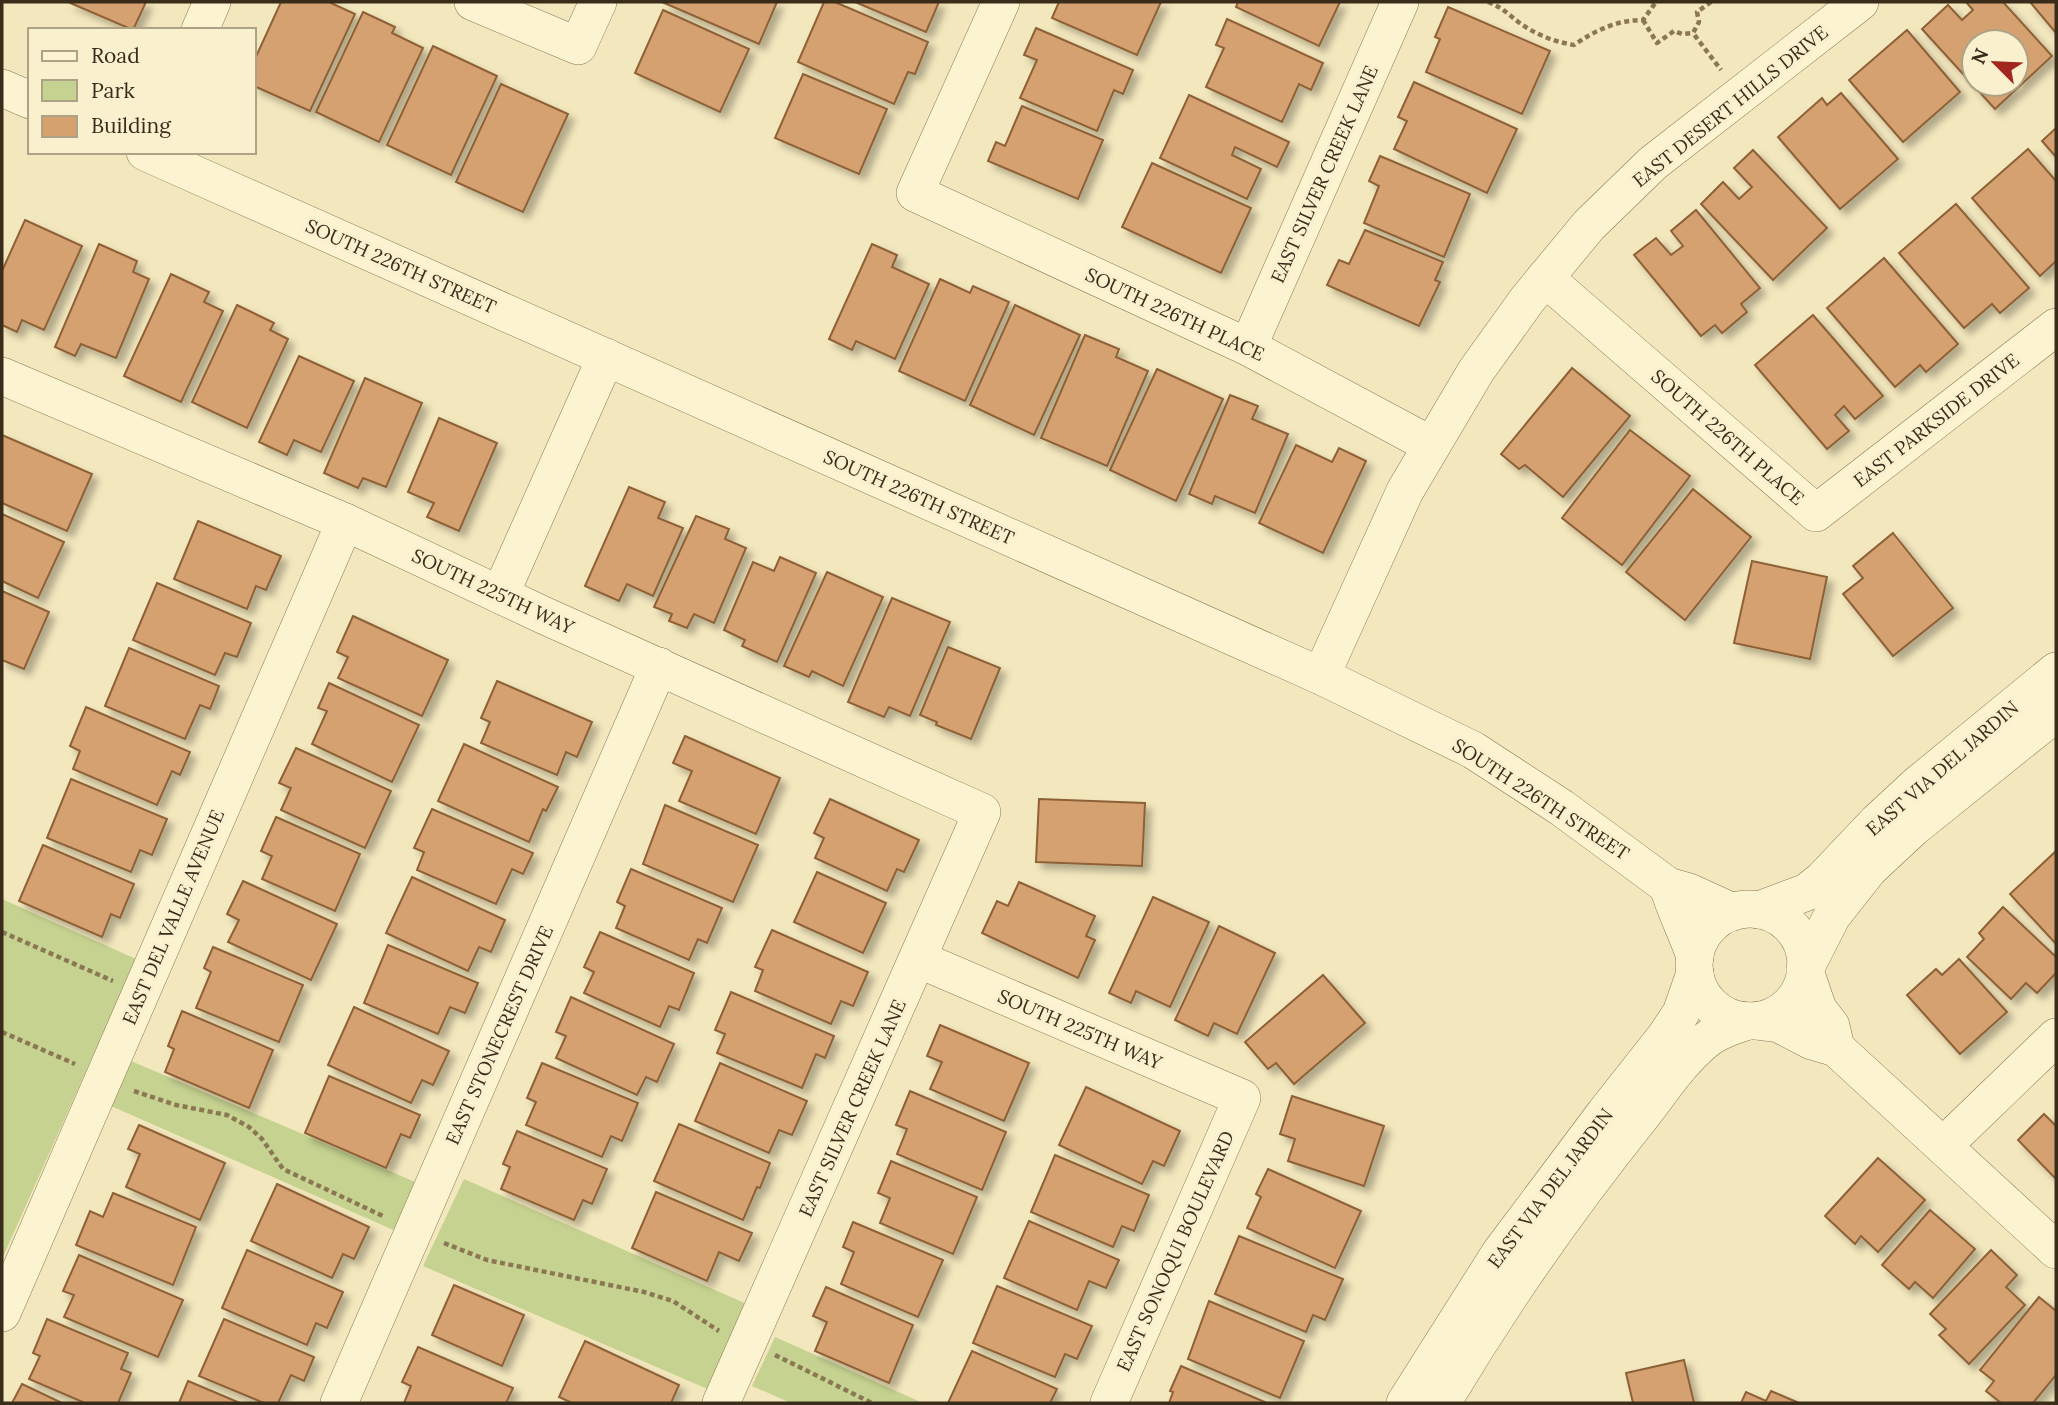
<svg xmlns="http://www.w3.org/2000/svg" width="2058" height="1405" viewBox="0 0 2058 1405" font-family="Lora,serif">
  <defs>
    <filter id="shadow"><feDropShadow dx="6" dy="6" stdDeviation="3.5" flood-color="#0004"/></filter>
  </defs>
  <rect width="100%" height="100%" fill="#f3e7bd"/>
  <g fill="#c5d290">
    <path d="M2,899L136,959L2,1259Z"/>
    <path d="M131,1061L420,1184L398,1232L111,1106Z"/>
    <path d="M464,1179L749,1305L712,1391L423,1266Z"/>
    <path d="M775,1337L923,1403H791L752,1386Z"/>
  </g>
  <g fill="#d5a16f" stroke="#8e6137" stroke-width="2" fill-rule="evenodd" filter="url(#shadow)">
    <path d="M68,2H146L133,30Z"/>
    <path d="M281,2H329L355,14L310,111L254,86V61Z"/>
    <path d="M662,2H777L759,44Z"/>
    <path d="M824,2H835L928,42L915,74L908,72L894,104L798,62Z"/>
    <path d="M855,2H939L926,32Z"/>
    <path d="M1059,2H1161L1137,55L1052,18Z"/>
    <path d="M1238,2H1340L1319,46L1236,7Z"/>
    <path d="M1966,2H2003L2052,56L1995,109L1922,29L1948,5L1962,20L1973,10ZM1974,42H2016V84H1974Z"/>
    <path d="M2030,2H2056V33Z"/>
    <path d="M1448,7L1550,51L1522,114L1426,72L1440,39L1435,37Z"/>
    <path d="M663,10L749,49L720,112L635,73Z"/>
    <path d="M363,12L395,27L392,33L423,48L379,142L316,112Z"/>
    <path d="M1227,19L1323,63L1311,90L1299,84L1282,122L1206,87L1224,48L1216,45Z"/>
    <path d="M1036,28L1133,70L1123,94L1114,90L1097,131L1020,98L1037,60L1024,55Z"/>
    <path d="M1907,30L1960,92L1903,142L1849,80Z"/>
    <path d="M433,46L497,76L451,175L387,145Z"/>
    <path d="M803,74L887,109L859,174L775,138Z"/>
    <path d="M1414,82L1517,129L1487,193L1394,149L1407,121L1398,117Z"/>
    <path d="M501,84L568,114L523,212L456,182Z"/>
    <path d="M1841,93L1898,159L1840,209L1778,137L1822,98L1827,105Z"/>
    <path d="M1189,95L1289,142L1277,167L1235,147L1232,155L1261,169L1247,199L1160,158Z"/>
    <path d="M1022,106L1103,140L1078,199L988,161L996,142L1005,146Z"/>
    <path d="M2056,128V157L2042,141Z"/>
    <path d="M2028,149L2056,181V261L2040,276L1972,198Z"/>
    <path d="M1753,150L1827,228L1773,280L1701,204L1723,182L1739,199L1752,187L1734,168Z"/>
    <path d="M1380,156L1470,194L1444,257L1364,223L1379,186L1369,181Z"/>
    <path d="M1152,163L1251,208L1221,273L1122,227Z"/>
    <path d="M1956,204L2029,288L2000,313L1992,304L1964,328L1899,253Z"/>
    <path d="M1696,210L1760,288L1741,304L1747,312L1722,333L1715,325L1701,336L1634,255L1656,238L1671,255L1683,246L1671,231Z"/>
    <path d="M25,220L82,246L44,330L22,320L17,332L2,325V271Z"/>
    <path d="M1365,230L1443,262L1435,280L1440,282L1419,326L1327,285L1339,260L1349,264Z"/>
    <path d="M99,244L137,261L133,272L149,279L116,358L81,344L75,356L55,347Z"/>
    <path d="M872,244L897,255L892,267L929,284L895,359L856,341L852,350L829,339Z"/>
    <path d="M1884,258L1958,344L1926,372L1920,365L1895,387L1827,308Z"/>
    <path d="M171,274L209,292L204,302L223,311L181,402L124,376Z"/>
    <path d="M940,279L970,293L973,286L1009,302L965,401L899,371Z"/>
    <path d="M237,305L274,323L270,330L288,339L247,428L192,402Z"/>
    <path d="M1015,305L1080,335L1034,435L970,405Z"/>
    <path d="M1813,315L1883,396L1855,419L1844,406L1835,415L1849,431L1827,449L1755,365Z"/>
    <path d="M1085,335L1119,349L1116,357L1148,371L1107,466L1041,438Z"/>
    <path d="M299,356L354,381L321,452L294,440L287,455L259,442Z"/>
    <path d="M1572,368L1630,416L1563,497L1525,465L1519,469L1501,454Z"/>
    <path d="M1157,369L1223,399L1176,501L1110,470Z"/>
    <path d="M365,378L422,403L386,487L363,478L358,488L324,473Z"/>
    <path d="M1230,395L1258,406L1252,419L1288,434L1255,513L1215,496L1212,504L1189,494Z"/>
    <path d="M439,418L497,443L459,531L427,517L434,503L408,492Z"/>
    <path d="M1630,430L1690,476L1622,565L1562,518Z"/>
    <path d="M2,435L92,474L67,531L2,503Z"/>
    <path d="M1296,445L1332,462L1339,448L1366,461L1323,553L1259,523Z"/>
    <path d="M629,487L665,502L658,518L683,528L653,596L627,584L619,601L585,586Z"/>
    <path d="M1693,489L1751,537L1685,620L1626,572Z"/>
    <path d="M2,514L64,542L38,598L2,581Z"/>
    <path d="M696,516L729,529L725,539L746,548L714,623L694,614L687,628L669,621L672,614L654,607Z"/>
    <path d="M198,521L281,556L266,590L256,586L247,609L174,579Z"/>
    <path d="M1893,533L1953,608L1893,656L1843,594L1863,578L1853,566Z"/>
    <path d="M780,557L816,573L777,662L742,646L745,640L724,630L753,562L774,571Z"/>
    <path d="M1752,561L1827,577L1810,659L1734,643Z"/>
    <path d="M827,572L883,597L843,686L812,671L809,677L784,666Z"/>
    <path d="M157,583L251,623L237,657L225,653L215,675L133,640Z"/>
    <path d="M2,591L49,612L24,669L2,660Z"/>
    <path d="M892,598L950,622L910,716L889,707L884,717L848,702Z"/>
    <path d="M353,616L448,660L422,716L338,678L348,657L337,652Z"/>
    <path d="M948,647L1000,668L971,739L936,725L937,722L920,715Z"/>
    <path d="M129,648L219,686L210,709L200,705L185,739L105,706Z"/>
    <path d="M497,681L592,722L577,757L566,752L557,775L481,743L490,722L481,718Z"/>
    <path d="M329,683L419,725L392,782L312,744L327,711L318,708Z"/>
    <path d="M86,707L190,752L180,775L172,771L157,805L73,769L80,751L70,746Z"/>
    <path d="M685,736L780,778L756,834L679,801L692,771L673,763Z"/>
    <path d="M464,744L558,787L546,811L543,809L529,842L438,801Z"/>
    <path d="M296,748L391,791L365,848L281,810L291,788L279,783Z"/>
    <path d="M71,779L167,819L152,855L140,850L131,872L47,838Z"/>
    <path d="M830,799L919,840L904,872L897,869L887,891L815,858L824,838L814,833Z"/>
    <path d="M1039,799L1145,803L1142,866L1036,862Z"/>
    <path d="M665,805L758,845L733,902L643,864Z"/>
    <path d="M432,809L533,853L523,874L512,869L496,904L417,870L424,852L414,848Z"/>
    <path d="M276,817L360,854L335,911L262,879L272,856L261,851Z"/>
    <path d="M43,845L134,884L120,918L111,914L102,937L19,901Z"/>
    <path d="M2055,852L2056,853V944L2010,894Z"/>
    <path d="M631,869L722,908L707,943L698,939L689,960L616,928L625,906L617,902Z"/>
    <path d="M817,872L886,903L863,953L794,922Z"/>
    <path d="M412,877L505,920L491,952L479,947L468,971L386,933Z"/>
    <path d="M243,881L337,924L311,980L228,942L239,920L227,914Z"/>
    <path d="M1019,882L1095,916L1086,936L1095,940L1078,978L982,933L997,901L1008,906Z"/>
    <path d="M1153,897L1209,922L1170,1007L1136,991L1131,1003L1109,993Z"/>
    <path d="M2003,907L2056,957V973L2037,993L2026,983L2011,999L1967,957L1984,939L1979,933Z"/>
    <path d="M1219,926L1275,953L1237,1034L1214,1023L1208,1036L1175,1020Z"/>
    <path d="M772,930L868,972L853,1006L841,1001L831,1024L755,991L763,970L755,967Z"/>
    <path d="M600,932L694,973L679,1010L669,1006L660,1027L584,993L594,972L584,967Z"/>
    <path d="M388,945L478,983L465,1013L450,1007L438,1034L364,1003Z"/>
    <path d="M213,947L303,985L279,1042L196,1008L211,972L204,968Z"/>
    <path d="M1959,959L2007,1012L1960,1054L1907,995L1936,969L1942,975Z"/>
    <path d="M1323,975L1365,1023L1294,1084L1276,1063L1268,1069L1245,1042Z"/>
    <path d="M731,992L834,1036L825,1058L816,1054L802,1088L717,1053L725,1034L715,1030Z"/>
    <path d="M571,997L674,1044L657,1082L646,1077L637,1095L556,1058L566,1036L556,1032Z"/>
    <path d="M354,1007L449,1051L433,1085L422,1080L411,1103L328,1065Z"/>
    <path d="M182,1011L273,1050L249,1108L165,1072L174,1049L168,1046Z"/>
    <path d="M940,1025L1029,1063L1004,1121L930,1089L942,1062L927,1056Z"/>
    <path d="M542,1063L638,1103L622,1141L611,1136L602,1157L526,1125L536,1102L527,1098Z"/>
    <path d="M720,1063L807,1101L792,1135L779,1130L769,1153L695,1121Z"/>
    <path d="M329,1076L420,1115L410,1138L401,1134L386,1168L305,1133Z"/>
    <path d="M1086,1087L1180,1131L1164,1166L1153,1161L1142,1184L1059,1145Z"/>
    <path d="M910,1091L1006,1132L982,1190L897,1154L907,1129L896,1125Z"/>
    <path d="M1292,1096L1384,1126L1364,1186L1288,1161L1295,1139L1280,1134Z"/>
    <path d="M2044,1114L2055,1125L2056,1123V1179L2018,1140Z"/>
    <path d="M679,1124L770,1163L760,1188L757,1187L743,1220L654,1181Z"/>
    <path d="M139,1125L225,1163L200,1220L126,1187L140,1154L128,1149Z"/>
    <path d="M517,1131L607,1169L592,1204L583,1200L574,1220L501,1189L510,1167L503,1164Z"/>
    <path d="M1055,1155L1149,1195L1134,1231L1122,1226L1113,1247L1031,1212Z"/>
    <path d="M1878,1158L1925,1200L1878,1252L1861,1236L1855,1244L1825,1216Z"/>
    <path d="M891,1161L977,1197L953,1254L880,1223L890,1198L878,1193Z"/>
    <path d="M1268,1169L1361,1211L1335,1268L1247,1228L1261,1197L1256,1194Z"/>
    <path d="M277,1184L369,1227L354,1259L343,1254L332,1278L251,1241Z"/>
    <path d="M656,1192L752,1233L739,1261L719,1252L707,1281L632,1248Z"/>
    <path d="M113,1193L196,1227L173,1285L76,1245L90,1211L103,1217Z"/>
    <path d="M1930,1210L1975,1249L1933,1298L1915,1282L1909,1289L1882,1265Z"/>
    <path d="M1029,1221L1119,1260L1106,1288L1089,1281L1077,1310L1004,1278Z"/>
    <path d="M853,1222L943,1260L918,1317L841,1284L854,1252L843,1247Z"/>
    <path d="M1239,1236L1343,1279L1325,1320L1313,1315L1306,1332L1215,1294Z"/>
    <path d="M247,1250L343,1292L327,1328L316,1323L307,1345L222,1308Z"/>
    <path d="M1991,1250L2017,1275L2006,1287L2025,1305L1969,1364L1939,1335L1946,1329L1930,1314Z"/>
    <path d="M79,1255L183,1300L158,1357L64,1317L74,1295L63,1291Z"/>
    <path d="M454,1285L524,1315L502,1366L432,1335Z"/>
    <path d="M997,1286L1092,1326L1077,1359L1065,1354L1055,1377L973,1343Z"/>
    <path d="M826,1287L913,1325L889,1383L815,1351L827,1322L813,1316Z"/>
    <path d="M2039,1297L2056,1311V1375L2033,1403H2001L1986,1391L1994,1381L1980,1370Z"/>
    <path d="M1209,1301L1304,1341L1280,1398L1188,1359Z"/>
    <path d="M47,1319L128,1353L121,1369L131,1373L118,1403H85L29,1379L40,1356L33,1353Z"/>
    <path d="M224,1319L314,1357L304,1381L291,1375L278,1403H264L199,1376Z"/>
    <path d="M585,1341L679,1385L671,1403H572L559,1397Z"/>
    <path d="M418,1347L513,1388L506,1403H404L411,1386L402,1382Z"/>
    <path d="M972,1351L1057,1389L1050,1403H948Z"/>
    <path d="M1684,1360L1694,1403H1633L1626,1373Z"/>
    <path d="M1181,1366L1267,1403H1169L1173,1392L1170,1391Z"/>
    <path d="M188,1381L240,1403H179Z"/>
    <path d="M22,1384L62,1403H12Z"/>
    <path d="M1771,1391L1799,1403H1741L1746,1392L1766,1401Z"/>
  </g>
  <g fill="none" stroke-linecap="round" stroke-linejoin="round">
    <g stroke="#8c7754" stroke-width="38">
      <g id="minor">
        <path d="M473,2L578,46L598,2"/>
        <path d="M1001,2L915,193L1248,347L1431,445"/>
        <path d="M200,30L212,2"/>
        <path d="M2,88L30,100"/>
        <path d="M145,152L1321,676L1473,750L1562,808L1668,886L1689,892L1733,912"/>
        <path d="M1545,278L1816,513L2056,327"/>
        <path d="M1248,347L1400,2"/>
        <path d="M2,376L345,522L543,615L982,812L721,1403"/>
        <path d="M500,595L606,357"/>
        <path d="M1321,676L1405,491L1476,371L1527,300L1589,225L1653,163L1860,2"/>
        <path d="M1668,886C1675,911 1687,932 1695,957"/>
        <circle cx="1750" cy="965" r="56"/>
        <path d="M1759,910L1807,892L1823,879L1877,822L1917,785L2056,671"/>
        <path d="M918,959L1242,1098L1109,1403"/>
        <path d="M1805,969L1832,916L1869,869L1913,828L2056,713"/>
        <path d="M1805,971L1818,1009L1831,1026L1836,1048"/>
        <path d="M1756,1021L1779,1024L1812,1041L1836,1048L2056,1250"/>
        <path d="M1943,1146L2056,1037"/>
        <path d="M2,1313L345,522"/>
        <path d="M339,1403L659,666"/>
        <path d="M1405,1403L1500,1253L1605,1113L1665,1037L1681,1013L1695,973"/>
        <path d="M1442,1403C1500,1305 1565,1212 1636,1123C1659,1095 1677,1064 1705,1041C1717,1031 1733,1026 1748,1021"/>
      </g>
    </g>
    <g stroke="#8c7754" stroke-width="4.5" stroke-dasharray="5 3.5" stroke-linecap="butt">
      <path d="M1488,2C1502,7 1509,15 1521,24C1537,35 1555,42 1574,45C1596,30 1617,20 1643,20L1656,2"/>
      <path d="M1711,2L1697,12L1699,22L1693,33L1721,70"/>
      <path d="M1643,20L1657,43L1674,31L1682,34L1693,33"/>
      <path d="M2,932L113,981"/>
      <path d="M2,1032L75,1064"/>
      <path d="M134,1091L176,1105L227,1115L249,1127L262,1139L283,1169L385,1217"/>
      <path d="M444,1243L487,1260L644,1292L673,1301L719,1331"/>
      <path d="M775,1355L872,1403"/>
    </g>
    <use href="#minor" stroke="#fcf3d1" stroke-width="37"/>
  </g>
  <g text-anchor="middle" stroke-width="6" stroke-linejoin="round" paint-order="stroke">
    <g font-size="19" fill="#3a2c1b" stroke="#f9f0ce">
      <text transform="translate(1730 106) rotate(-39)" y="7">EAST DESERT HILLS DRIVE</text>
      <text transform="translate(1324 174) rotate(-66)" y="7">EAST SILVER CREEK LANE</text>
      <text transform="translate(401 266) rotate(24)" y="7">SOUTH 226TH STREET</text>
      <text transform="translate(1175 314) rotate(25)" y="7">SOUTH 226TH PLACE</text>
      <text transform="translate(1936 420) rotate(-38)" y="7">EAST PARKSIDE DRIVE</text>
      <text transform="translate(1728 437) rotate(41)" y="7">SOUTH 226TH PLACE</text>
      <text transform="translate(919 497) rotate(24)" y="7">SOUTH 226TH STREET</text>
      <text transform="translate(493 591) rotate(25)" y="7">SOUTH 225TH WAY</text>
      <text transform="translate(1942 768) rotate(-41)" y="7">EAST VIA DEL JARDIN</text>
      <text transform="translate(1541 799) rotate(33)" y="7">SOUTH 226TH STREET</text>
      <text transform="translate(173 917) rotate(-67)" y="7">EAST DEL VALLE AVENUE</text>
      <text transform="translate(1080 1029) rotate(23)" y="7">SOUTH 225TH WAY</text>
      <text transform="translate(499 1035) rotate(-66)" y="7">EAST STONECREST DRIVE</text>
      <text transform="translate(852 1108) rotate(-66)" y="7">EAST SILVER CREEK LANE</text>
      <text transform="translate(1550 1188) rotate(-53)" y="7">EAST VIA DEL JARDIN</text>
      <text transform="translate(1175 1251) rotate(-66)" y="7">EAST SONOQUI BOULEVARD</text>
    </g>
  </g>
  <rect width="2058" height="1405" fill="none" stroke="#3a2c1b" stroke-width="7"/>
  <rect x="28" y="28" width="228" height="126" fill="#f9f0ce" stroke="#ada286" stroke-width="2"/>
  <rect x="42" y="51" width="35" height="10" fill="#fcf3d1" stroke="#ada286" stroke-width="2"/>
  <text x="91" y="63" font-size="21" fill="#3a2c1b">Road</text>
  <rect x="42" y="80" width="35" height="21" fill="#c5d290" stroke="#ada286" stroke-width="2"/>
  <text x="91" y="98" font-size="21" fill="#3a2c1b">Park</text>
  <rect x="42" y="116" width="35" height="21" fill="#d5a16f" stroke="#ada286" stroke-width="2"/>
  <text x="91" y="133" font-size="21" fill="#3a2c1b">Building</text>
  <g transform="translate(1995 63) rotate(294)"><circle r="33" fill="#f9f0ce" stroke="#ada286" stroke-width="2"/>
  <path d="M0-5L12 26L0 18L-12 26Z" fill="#a2271e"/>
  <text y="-10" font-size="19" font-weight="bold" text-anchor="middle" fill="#3a2c1b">N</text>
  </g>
</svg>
